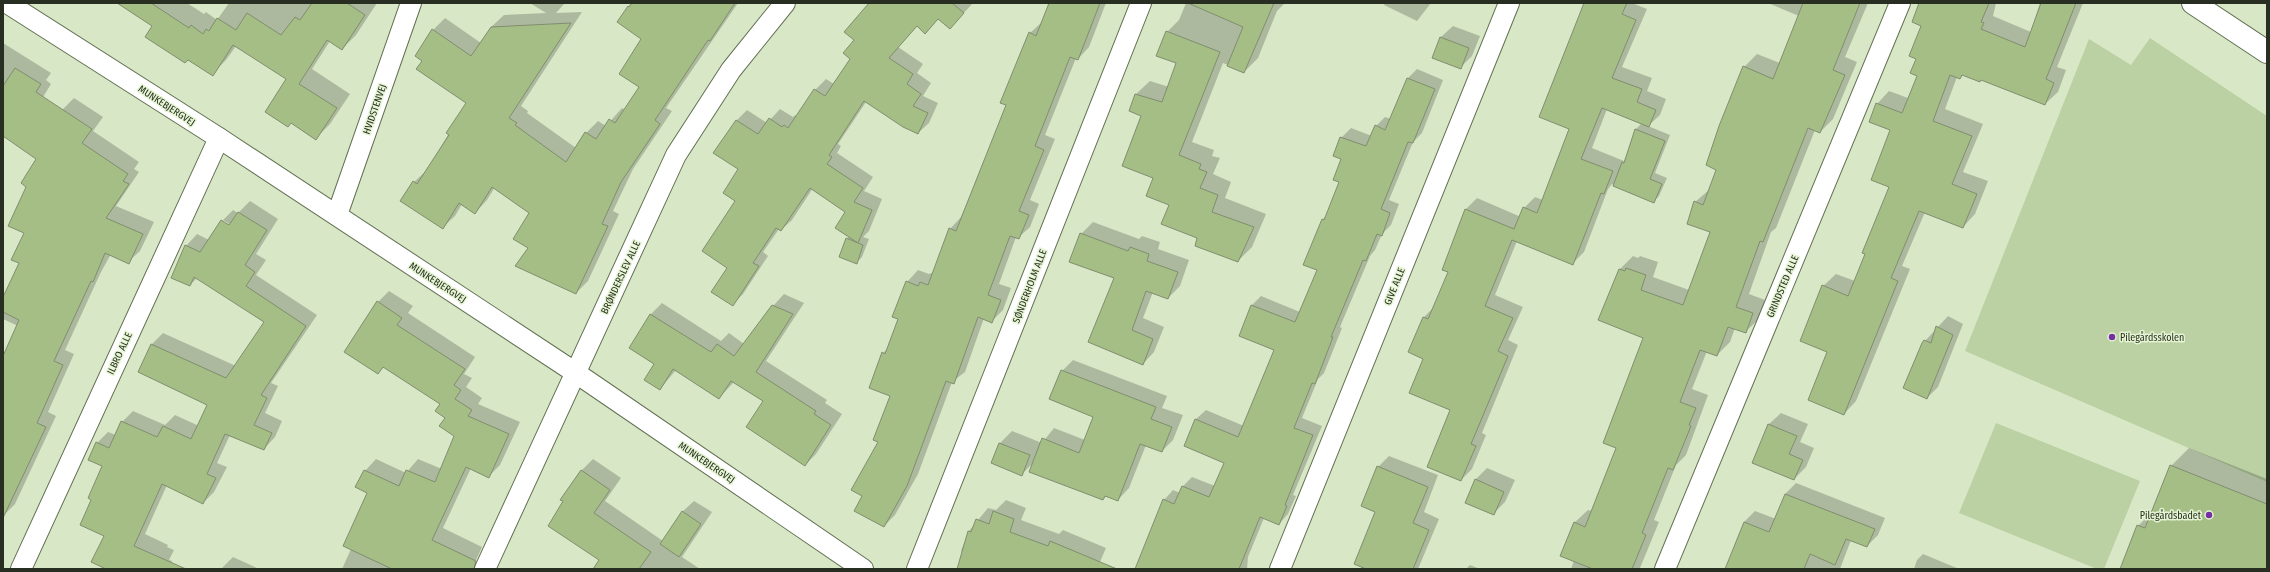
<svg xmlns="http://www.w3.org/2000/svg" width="2270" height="572" viewBox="0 0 2270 572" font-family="'Fira Sans Condensed',sans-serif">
  <rect width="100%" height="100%" fill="#d8e8c6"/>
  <g fill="#bbd1a3">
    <path d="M2150,38L2267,116V482L1965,351L2089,39L2131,65Z"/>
    <path d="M1996,423L2140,481L2104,569H2097L1959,513Z"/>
  </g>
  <g fill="#0003" fill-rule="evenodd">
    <path d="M117,3H187L204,14L206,12L217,20L229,3H377L356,35L342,49L330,41L312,69L350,94L330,124L316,138L287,79L236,46L226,60L212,74L153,26Z"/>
    <path d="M530,3H565L556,13L582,12L521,106L528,111L527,113L576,148L586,133L598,121L606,126L622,108L625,110L640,87L642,39L618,21L631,3H738L666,108L672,111L633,169L613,211L619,214L588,281L576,293L529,248L531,213L495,187L487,200L475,213L462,204L455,216L442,228L414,182L427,170L467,103L423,61L433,30L445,18L481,43L491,27L504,15L546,13Z"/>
    <path d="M870,3H973L950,28L939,18L925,32L918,25L898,47L923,64L917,73L931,83L923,96L938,103L929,123L918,133L866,102L838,144L841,146L837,153L873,177L864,191L882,199L869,231L863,237L869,239L862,257L856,263L847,239L849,236L846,212L813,188L792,220L781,230L779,229L763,252L768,256L743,294L732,305L729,268L740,169L736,121L747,110L767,123L780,109L793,117L795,115L797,117L815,90L826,79L834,84L851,59L855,40Z"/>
    <path d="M1050,3H1106L1089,47L1078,59L1076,58L1045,135L1055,139L1030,200L1039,204L1030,227L1018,238L1016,237L999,284L1011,288L1003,310L992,321L984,318L965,372L952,382L918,474L895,515L884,526L863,496L891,396L883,353L888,348L900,318L907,282L918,270L929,274L934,272L950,229L961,217L1008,105L1030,33L1042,22Z"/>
    <path d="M1186,3H1285L1277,11L1258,58L1244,72L1223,63L1192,142L1214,150L1212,156L1220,158L1213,174L1231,182L1225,198L1266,214L1252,247L1238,261L1199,238L1170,205L1142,115L1130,110L1136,94L1150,81L1169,87L1178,63L1167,32L1179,20Z"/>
    <path d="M1385,3H1431L1417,21L1384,5Z"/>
    <path d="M1585,3H1632L1647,9L1622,67L1652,78L1647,91L1666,99L1660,115L1648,126L1670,135L1655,173L1667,178L1659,196L1653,202L1612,184L1608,189L1584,252L1573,263L1517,241L1495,295L1523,307L1508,340L1518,345L1482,433L1486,435L1472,469L1461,480L1451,409L1425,358L1409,352L1424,317L1433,308L1449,272L1443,269L1466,209L1477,198L1521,217L1524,208L1535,197L1543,200L1570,128ZM1607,109L1642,123L1636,129L1624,161L1592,148Z"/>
    <path d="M1768,3H1868L1845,57L1857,62L1833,119L1820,132L1815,130L1776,228L1771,232L1749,294L1765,300L1759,319L1745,332L1735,328L1730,342L1717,355L1707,351L1692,389L1708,395L1686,455L1676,465L1654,520L1659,522L1640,568L1571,569L1574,560V523L1588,510L1592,511L1617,447L1644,337L1600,319L1620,269L1633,256L1638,258L1640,256L1658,262L1653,277L1689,290L1711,232L1695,202L1710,189L1718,169L1744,67L1757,54L1780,63L1799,16Z"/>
    <path d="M1920,3H1996L1993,16L2031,32L2040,3H2083L2057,67L2066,70L2058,92L2045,104L1982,79L1963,75L1960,78L1957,77L1945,109L1983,124L1963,172L1988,181L1975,214L1963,227L1925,212L1902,266L1910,269L1856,401L1844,414L1828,351L1823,286L1836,274L1855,281L1890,187L1891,130L1877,104L1889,91L1908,98L1918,75V58L1923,25Z"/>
    <path d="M1453,26L1480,36L1472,56L1460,68L1434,58L1441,37Z"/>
    <path d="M3,43L51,73L46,80L51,84L26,125L3,129Z"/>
    <path d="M1417,69L1443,80L1422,133L1413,142L1389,200L1399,204L1391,225L1382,234L1375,250L1370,256L1340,327L1342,328L1324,373L1318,379L1302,418L1322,426L1293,495L1296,496L1288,514L1279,524L1264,518L1248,557L1247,569H1136L1164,500L1173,490L1180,493L1183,486L1192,477L1215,486L1225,462L1185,445L1196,419L1206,410L1244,426L1275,350L1240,336L1252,305L1261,296L1300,312L1318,270L1304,264L1323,219L1328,214L1340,182L1342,159L1341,138L1351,128L1372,136L1376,126L1385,117L1391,119L1408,78Z"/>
    <path d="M74,98L103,117L93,131L139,162L134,169L139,172L116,206L154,222L140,251L128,262L111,254L101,272L65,350L74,354L48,412L56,416L15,504L3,516V359L18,326L3,319V299L20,262L25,233L62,110Z"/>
    <path d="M250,201L278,219L256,254L266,260L256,275L317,315L271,383L278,386L265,413L282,421L275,437L264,449L230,435L217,463L227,467L214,492L203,503L167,485L145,534L168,545L167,547L174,550L169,560L172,561L169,569H103L105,535L103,466L97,443L108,432L116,435L122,422L133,411L165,425L175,415L199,426L208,405L140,372L152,344L163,333L236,366L265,322L197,278L190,285L186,246L197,234L209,240L222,221L233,210L238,213ZM223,220L234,227L223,223Z"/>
    <path d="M1093,222L1139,239L1142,236L1160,242L1158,249L1189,260L1180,286L1168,298L1153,292L1143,318L1164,327L1154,352L1143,364L1115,278L1081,234Z"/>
    <path d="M389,291L413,306L408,313L475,357L464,374L472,378L466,387L482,398L478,404L520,422L500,465L489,476L471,468L443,528L482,547L472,569H342L351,549L368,492L365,471L376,459L406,473L418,459L442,469L455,435L441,403L385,366L378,373V302Z"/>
    <path d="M784,294L804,303L766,361L827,400L825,403L842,414L816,454L805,465L764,400L734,382L719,398L676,370L660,389L655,364L630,348L651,314L662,303L721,341L729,333L744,344L773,306Z"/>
    <path d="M1948,316L1963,324L1938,387L1927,398L1925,341Z"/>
    <path d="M1073,360L1167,396L1162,408L1183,415L1173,440L1162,451L1146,445L1129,488L1118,500L1107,495L1103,499L1034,462L1021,475L992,463L1000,443L1012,431L1042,443L1054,428L1085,440L1094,417L1062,371Z"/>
    <path d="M1781,413L1808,424L1800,442L1814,448L1806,467L1794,479L1754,463L1769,424Z"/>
    <path d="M2189,448L2267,479V569H2121L2138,526L2153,511L2171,466Z"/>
    <path d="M1389,456L1438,475L1424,512L1439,519L1418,569H1361L1377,511L1378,467Z"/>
    <path d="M593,459L621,478L605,501L663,541L682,512L694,501L712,512L682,557L700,569H607L600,560L581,471Z"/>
    <path d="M1487,468L1515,480L1505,502L1493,514L1475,480Z"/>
    <path d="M1796,483L1885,518L1878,535L1867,546L1851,540L1840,569H1726L1744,522L1755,511L1776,519L1785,494Z"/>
    <path d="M1006,500L1026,508L1021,520L1059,534L1063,530L1106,548L1097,569H963L964,552L961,551L969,531L988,508L996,510Z"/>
    <path d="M1923,554L1959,569H1914L1917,560Z"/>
    <path d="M233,557L259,569H221Z"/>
    <path d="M1470,565L1480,569H1466Z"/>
  </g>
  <g fill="#a4be85" stroke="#808e6f">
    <path d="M117,3H151L189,28L191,25L203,34L206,29L209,31L217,18L236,30L247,13L281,35L295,17L300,20L312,3H347L365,15L342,50L327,40L299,84L337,108L316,140L291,123L288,127L265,112L286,79L233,45L213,76L188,60L185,63L145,37L152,26Z"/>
    <path d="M632,3H735L710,41L708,40L655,120L660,124L621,182L602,224L608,226L576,294L515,266L528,248L513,239L529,213L492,187L475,214L459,203L443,229L400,201L413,181L417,184L449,135L446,133L466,103L416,69L422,61L415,56L432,29L471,56L491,27L571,23L509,118L517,123L515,125L566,162L585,132L596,139L609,119L615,123L639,87L619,74L641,39L617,22L628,6L629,7Z"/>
    <path d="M869,3H952L964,13L950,29L938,19L925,34L917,26L889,58L913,74L907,84L921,94L913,106L928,113L918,134L903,127L864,101L829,155L832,157L827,164L863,188L854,202L872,210L858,243L835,228L845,212L810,188L781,231L776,228L753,263L759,266L733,306L711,292L727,268L702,251L735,201L723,193L738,169L713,153L736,120L758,134L769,118L782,127L784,125L788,128L814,89L825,96L850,59L843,53L854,40L844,32Z"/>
    <path d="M1049,3H1100L1078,60L1070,57L1035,146L1044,150L1019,211L1029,215L1019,239L1010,236L988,295L1001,300L992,323L978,317L954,384L946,381L907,486L884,527L854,511L862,496L851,490L878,442L873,440L890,396L869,388L882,352L885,354L898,319L892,317L906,281L918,286L920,282L928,285L949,228L956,231L1006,105L1000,103L1029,32L1036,36Z"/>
    <path d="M1188,3H1274L1244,73L1227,66L1243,27Z"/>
    <path d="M1584,3H1627L1622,14L1636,20L1612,78L1642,89L1637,102L1656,110L1649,127L1602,108L1581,159L1613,171L1604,194L1601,193L1573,265L1512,240L1485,306L1513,318L1498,351L1508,356L1471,444L1476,446L1461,481L1427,467L1450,410L1409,393L1423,359L1408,352L1423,317L1428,319L1448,272L1442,270L1465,209L1514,229L1523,207L1537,213L1569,129L1539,117Z"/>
    <path d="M1803,3H1860L1833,70L1845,75L1820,133L1808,128L1763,242L1760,241L1736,307L1753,313L1746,333L1728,327L1717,356L1700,350L1680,402L1696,408L1689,425L1691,426L1673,470L1668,468L1642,533L1646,535L1632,569H1593L1560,556L1574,522L1585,527L1616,448L1603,443L1643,338L1598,320L1619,269L1625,271L1626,268L1646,275L1641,290L1683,305L1710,232L1687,224L1694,201L1703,205L1716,170L1706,165L1719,126L1743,66L1773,79Z"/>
    <path d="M1919,3H1989L1981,22L1984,23L1981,29L2025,47L2041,3H2076L2046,79L2054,83L2045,105L1981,80L1980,82L1962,75L1960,79L1950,75L1933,121L1972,136L1952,184L1977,194L1963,228L1919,211L1891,278L1898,281L1844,415L1808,400L1827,352L1800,341L1822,285L1848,296L1865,254L1862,253L1889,187L1871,180L1890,130L1869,122L1876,103L1902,113L1917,76L1910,73L1916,59L1909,56L1921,26L1912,22Z"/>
    <path d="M1166,31L1220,52L1179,155L1201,164L1199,169L1207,172L1200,188L1218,195L1212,212L1254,227L1238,262L1195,246L1197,238L1161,224L1169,205L1146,196L1153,178L1122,166L1141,116L1129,111L1135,94L1162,102L1176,63L1156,56Z"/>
    <path d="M1440,37L1469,48L1461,69L1432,58Z"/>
    <path d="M15,68L41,84L36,92L92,129L82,143L128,174L123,181L129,184L106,218L143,234L129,264L105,253L93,282L91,281L54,361L63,365L37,423L46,427L3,518V356L19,320L3,312V297L19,263L11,260L24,233L8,226L26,187L21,183L36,159L3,136V86Z"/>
    <path d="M1407,78L1435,89L1413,143L1408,142L1381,209L1390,213L1382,236L1377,234L1366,261L1363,260L1331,337H1333L1315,384L1312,383L1294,428L1313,435L1285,505L1287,506L1279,525L1260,517L1239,569H1135L1163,499L1174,504L1182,486L1209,497L1224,463L1184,446L1195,419L1238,437L1274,350L1239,336L1251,305L1295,322L1317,270L1303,265L1322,219L1324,220L1339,182L1333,180L1341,159L1333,156L1340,137L1366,146L1375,125L1385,130Z"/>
    <path d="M1635,129L1665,141L1650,179L1662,184L1654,203L1613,186L1622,162L1624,163Z"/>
    <path d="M238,212L267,230L245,265L255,272L246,286L306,326L261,395L267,398L254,425L272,433L264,450L225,434L207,474L216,478L203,504L162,484L134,546L186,569H106L91,562L104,536L80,525L91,500L88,498L102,466L88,460L96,442L109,448L121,421L157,437L163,426L191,439L207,405L138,372L151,344L226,378L264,322L194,277L190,286L171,278L185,245L200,252L221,220L229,225Z"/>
    <path d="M1080,233L1128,251L1130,247L1149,254L1147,261L1178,272L1168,299L1146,291L1132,330L1153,339L1143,365L1088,342L1114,278L1069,262Z"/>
    <path d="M846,238L863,245L857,264L839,257Z"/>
    <path d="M377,301L402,318L397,325L465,369L454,385L461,390L455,399L472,410L468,416L509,434L489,478L466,467L432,540L476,561L474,569H392L343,546L367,493L355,487L364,470L399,486L406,470L435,482L454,436L439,426L445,418L435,411L440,404L383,367L378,374L344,352Z"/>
    <path d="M772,305L793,314L756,372L816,411L814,414L831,425L805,466L746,427L763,401L731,381L719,399L673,369L660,390L644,380L654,364L629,348L650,314L711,352L717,344L734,356Z"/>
    <path d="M1936,326L1953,335L1927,399L1903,388L1922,343L1924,340L1931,343Z"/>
    <path d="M1061,370L1156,407L1151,419L1172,427L1162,452L1140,444L1118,501L1105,496L1103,500L1029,472L1042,438L1079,453L1093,417L1049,399Z"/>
    <path d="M1768,424L1797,436L1789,454L1803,460L1794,480L1752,463Z"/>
    <path d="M999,443L1030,455L1022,476L991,463Z"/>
    <path d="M2170,465L2267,504V569H2120L2137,525L2145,528Z"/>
    <path d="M1377,466L1428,487L1413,523L1429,530L1413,569H1366L1354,564L1375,512L1361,506Z"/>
    <path d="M581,470L610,490L594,513L651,552L639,569H593L599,560L548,526L563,501L560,500Z"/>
    <path d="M1475,479L1504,492L1494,515L1465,503Z"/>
    <path d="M1785,494L1875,529L1867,547L1846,539L1835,565L1810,554L1804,569H1725L1744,522L1769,532Z"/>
    <path d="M682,511L701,524L679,557L660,544Z"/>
    <path d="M993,511L1014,519L1010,532L1048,546L1050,541L1117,569H957L968,531L971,532L976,519L989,524Z"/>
  </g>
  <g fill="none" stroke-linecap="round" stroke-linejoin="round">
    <g stroke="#627053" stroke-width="22">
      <g id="minor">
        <path d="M7,3L219,138L576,373L863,569"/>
        <path d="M337,215L411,3"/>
        <path d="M21,569L219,138"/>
        <path d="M485,569L676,155L731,70L785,3"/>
        <path d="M917,569L1141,3"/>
        <path d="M1280,569L1509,3"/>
        <path d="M1665,569L1900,3"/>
      </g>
    </g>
    <g stroke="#627053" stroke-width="24">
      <path id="tertiary" d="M2193,3L2267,52"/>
    </g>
    <use href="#minor" stroke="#fff" stroke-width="20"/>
    <use href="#tertiary" stroke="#fff" stroke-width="22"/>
  </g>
  <g fill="#742fa3" stroke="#e5f5d3" stroke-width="1.5">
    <circle cx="2112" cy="337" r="4"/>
    <circle cx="2209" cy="515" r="4"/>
  </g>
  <g text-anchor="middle" stroke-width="3" stroke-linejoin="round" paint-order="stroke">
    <g font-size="10" fill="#282e21" stroke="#e5f5d3">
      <text transform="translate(167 105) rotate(33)" y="4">MUNKEBJERGVEJ</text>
      <text transform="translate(374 109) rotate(-71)" y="4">HVIDSTENVEJ</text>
      <text transform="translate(620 277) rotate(-65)" y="4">BRØNDERSLEV ALLE</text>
      <text transform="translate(438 282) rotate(33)" y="4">MUNKEBJERGVEJ</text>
      <text transform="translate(1029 286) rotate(-69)" y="4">SØNDERHOLM ALLE</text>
      <text transform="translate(1394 286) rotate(-68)" y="4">GIVE ALLE</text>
      <text transform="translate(1782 286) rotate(-67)" y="4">GRINDSTED ALLE</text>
      <text transform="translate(119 353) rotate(-65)" y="4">ILBRO ALLE</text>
      <text transform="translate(707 462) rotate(34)" y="4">MUNKEBJERGVEJ</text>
    </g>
    <g font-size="10" fill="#282e21" stroke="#e5f5d3" text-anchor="start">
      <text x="2120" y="341">Pilegårdsskolen</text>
      <text x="2201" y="519" text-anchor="end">Pilegårdsbadet</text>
    </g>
  </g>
  <rect width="2270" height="572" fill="none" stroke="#282e21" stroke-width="8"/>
</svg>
